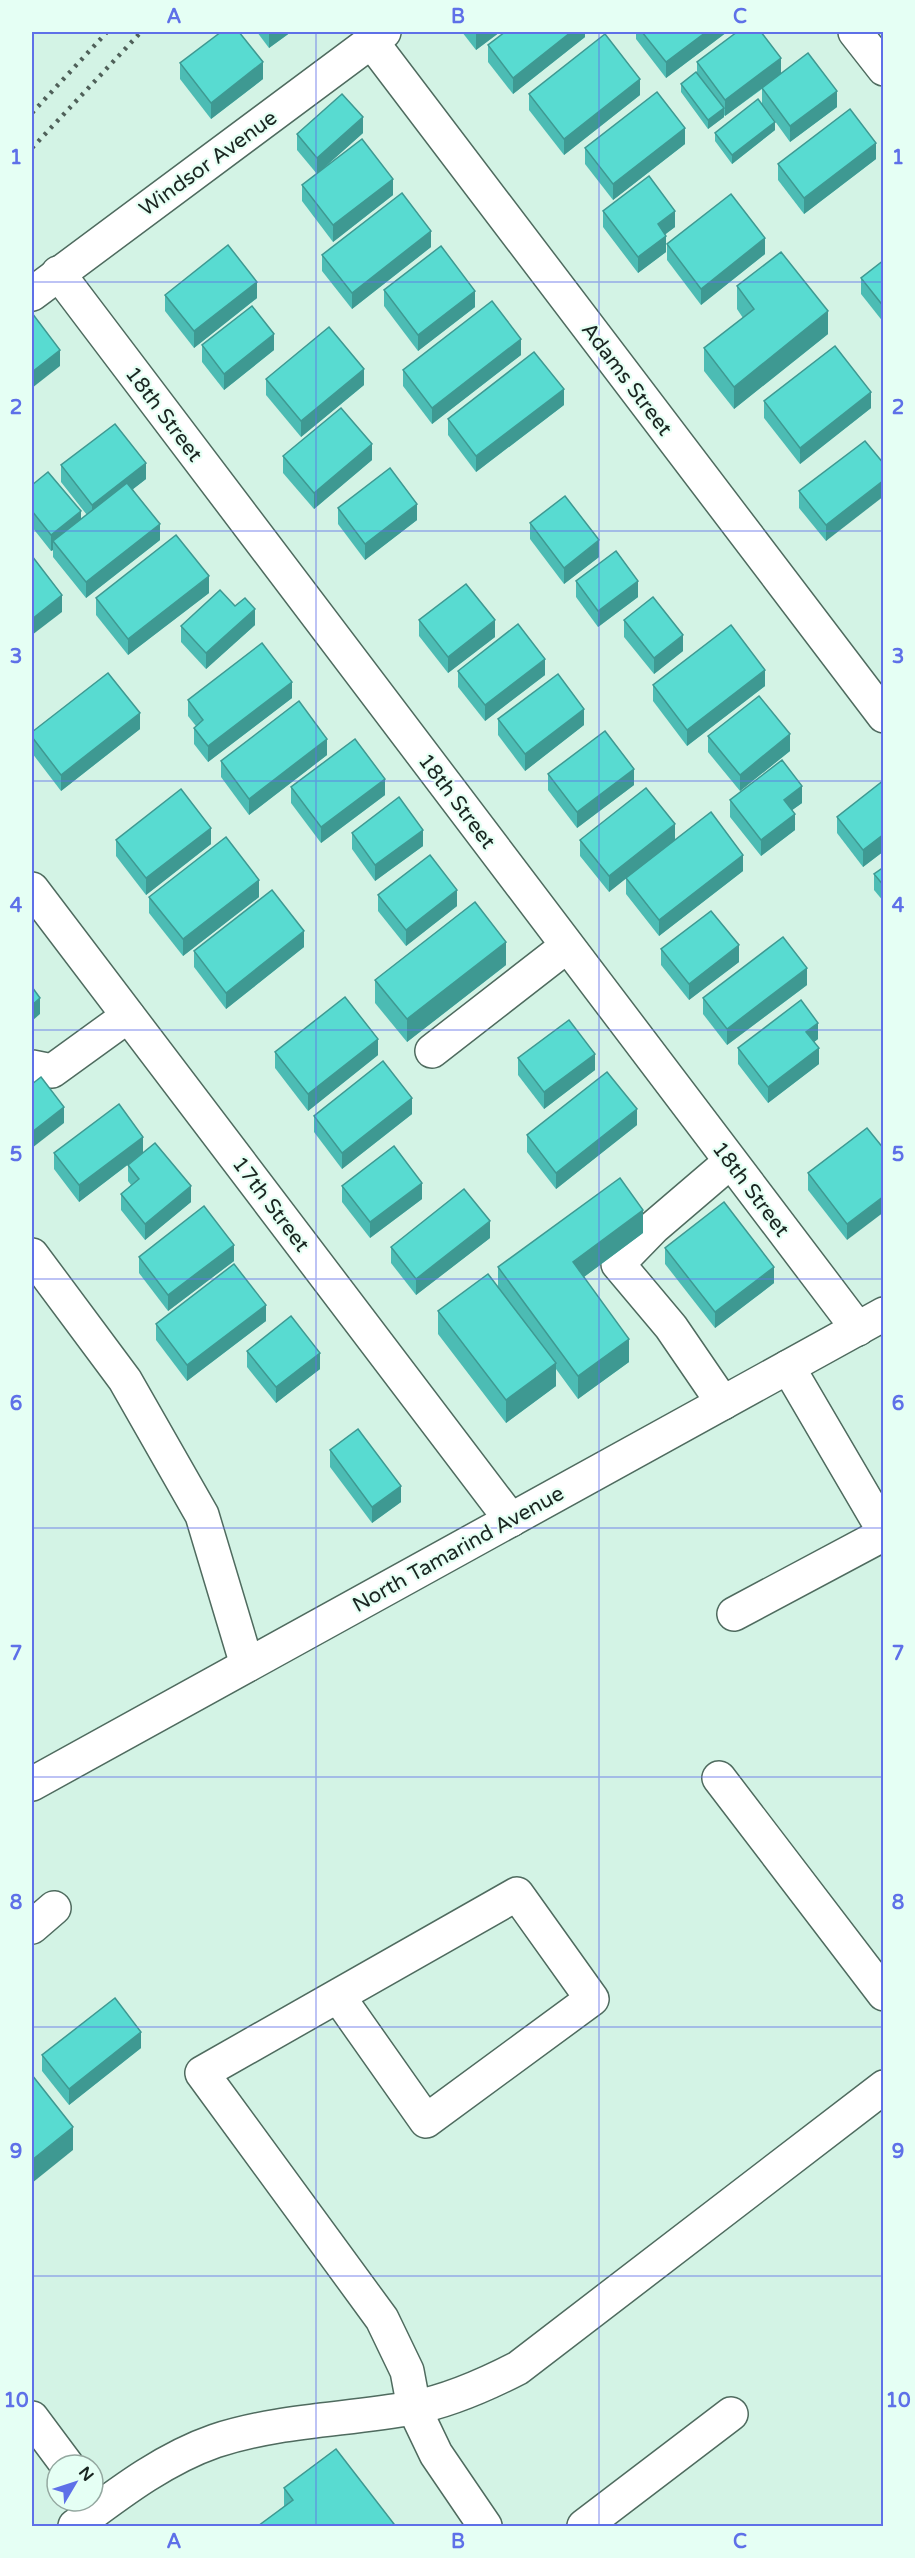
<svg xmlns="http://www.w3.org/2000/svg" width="915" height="2558" viewBox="0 0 915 2558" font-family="'Varela Round',sans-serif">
  <rect width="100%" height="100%" fill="#d3f3e5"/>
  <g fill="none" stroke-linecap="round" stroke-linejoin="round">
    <g stroke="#4f6b5f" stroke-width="36">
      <g id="minor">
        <path d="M855,32L884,69"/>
        <path d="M371,41L884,716"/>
        <path d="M58,273L858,1329"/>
        <path d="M32,294L384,32"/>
        <path d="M32,889L511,1520"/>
        <path d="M432,1051L567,946"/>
        <path d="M32,1067L52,1071L128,1016"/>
        <path d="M32,1255L125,1380L202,1515L247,1665"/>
        <path d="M788,1367L884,1531"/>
        <path d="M723,1403L671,1327L618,1264L654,1227L730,1162"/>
        <path d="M734,1614L884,1534"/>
        <path d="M719,1778L884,1994"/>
        <path d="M32,1784L884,1314"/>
        <path d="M32,1927L54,1908"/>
        <path d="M338,1996L426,2121L592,1999L517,1894L202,2073L382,2319L407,2371L414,2408L436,2454L485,2526"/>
        <path d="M32,2418L67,2465"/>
        <path d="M75,2526C118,2494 163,2459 215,2441C279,2420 346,2420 412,2408C449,2401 485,2385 518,2368L884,2087"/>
        <path d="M584,2526L731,2414"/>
      </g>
    </g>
    <use href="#minor" stroke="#fff" stroke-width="33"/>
    <g stroke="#4f6059" stroke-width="4.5" stroke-dasharray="3 6" stroke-linecap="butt">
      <path d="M32,113L107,32"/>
      <path d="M32,148L141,32"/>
    </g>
  </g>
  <g fill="#4cbcb4">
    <path d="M257,32H291L269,48Z"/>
    <path d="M462,32H500L476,50Z"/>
    <path d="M585,32V37L513,94L488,62V45Z"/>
    <path d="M636,32H727L666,78L636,39Z"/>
    <path d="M697,62L781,74L837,107L790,142L769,113L775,130L732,164L715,141V133L762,104V89L725,116L724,115V117L708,129L681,92V84L697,74Z"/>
    <path d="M180,63L263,79L211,119L180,79Z"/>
    <path d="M529,94L640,95L564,155L529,110Z"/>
    <path d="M363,133L317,174L297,150V134Z"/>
    <path d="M685,144L613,200L585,164V148Z"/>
    <path d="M876,159L804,214L778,180V164Z"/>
    <path d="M302,185L393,195L333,242L302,201Z"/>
    <path d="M603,211L675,227L665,234L666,252L638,273L603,227Z"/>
    <path d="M667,244L765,254L701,305L667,260Z"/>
    <path d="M431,247L352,309L322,271V255Z"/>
    <path d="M884,260V323L861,294V278Z"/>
    <path d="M737,286L828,334L734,409L704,371V348L743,318L737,309Z"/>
    <path d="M384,290L475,307L418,351L384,306Z"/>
    <path d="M165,295L257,298L194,348L165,311Z"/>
    <path d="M202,345L274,350L224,390L202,362Z"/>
    <path d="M521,355L432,424L403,386V370Z"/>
    <path d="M266,379L364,385L301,437L266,395Z"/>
    <path d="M764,401L871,408L800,464L764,418Z"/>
    <path d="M564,405L476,472L448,435V419Z"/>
    <path d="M283,456L372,460L314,509L283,473Z"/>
    <path d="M884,464L826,541L799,508V491Z"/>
    <path d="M61,465L146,479L133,489L160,540L86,598L53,557V550L51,551L32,527V485L81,519L87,515L61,482Z"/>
    <path d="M338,508L417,520L365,560L338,524Z"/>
    <path d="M530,523L599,557L564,584L530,539Z"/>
    <path d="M576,581L638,597L598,627L576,597Z"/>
    <path d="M209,593L128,655L96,615V598Z"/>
    <path d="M235,606L255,625L206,669L181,642V626Z"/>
    <path d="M419,620L495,637L448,673L419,636Z"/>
    <path d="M624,620L683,651L654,674L624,637Z"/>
    <path d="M458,671L545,675L485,721L458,687Z"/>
    <path d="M653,685L765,686L687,746L653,701Z"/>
    <path d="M292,698L208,762L194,744V728L196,726L188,716V700Z"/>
    <path d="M498,719L584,725L525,771L498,735Z"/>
    <path d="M140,729L61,791L32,753V732Z"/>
    <path d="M708,736L790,751L740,791L708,752Z"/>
    <path d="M327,755L249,815L221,777V761Z"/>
    <path d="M548,774L634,785L577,828L548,790Z"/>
    <path d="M884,780V851L863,867L837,833V817Z"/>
    <path d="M291,787L385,795L321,843L291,803Z"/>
    <path d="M730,800L802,803L792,810L795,830L761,856L730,817Z"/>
    <path d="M352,833L423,846L375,881L352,849Z"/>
    <path d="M116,840L211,844L146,895L116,856Z"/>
    <path d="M580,840H675L743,871L659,936L626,894V878L609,892L580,856Z"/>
    <path d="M884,867V902L874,890V874Z"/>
    <path d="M378,895L457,906L406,946L378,911Z"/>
    <path d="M149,897H259L183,956L149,913Z"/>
    <path d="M304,947L226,1009L194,967V951Z"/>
    <path d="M661,949L739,962L689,1000L661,965Z"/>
    <path d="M506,965L407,1042L375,1003V980Z"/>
    <path d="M807,985L727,1045L703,1014V998Z"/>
    <path d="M818,1039L814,1042L819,1064L768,1103L738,1064V1048Z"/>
    <path d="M275,1052L378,1055L308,1111L275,1068Z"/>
    <path d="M518,1058L595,1070L544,1109L518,1075Z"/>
    <path d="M412,1114L342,1169L314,1132V1116Z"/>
    <path d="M637,1125L556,1189L527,1152V1135Z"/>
    <path d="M867,1128L847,1240L808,1190V1173Z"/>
    <path d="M143,1152L191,1202L145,1240L121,1210V1194L131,1185L128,1181V1165L134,1160L79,1202L54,1169V1153Z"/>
    <path d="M342,1186L422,1199L370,1238L342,1202Z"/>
    <path d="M643,1233L584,1277L629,1362L578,1399L556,1369V1386L506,1423L438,1334V1311L498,1288V1267Z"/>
    <path d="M490,1238L416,1295L391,1263V1247Z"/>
    <path d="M665,1248L774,1283L715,1328L665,1264Z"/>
    <path d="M139,1257L234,1261L168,1311L139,1273Z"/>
    <path d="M266,1321L187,1381L156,1340V1324Z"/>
    <path d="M247,1351L320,1369L276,1403L247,1367Z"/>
    <path d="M330,1450L401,1502L372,1523L330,1467Z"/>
    <path d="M141,2048L69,2105L42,2071V2055Z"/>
    <path d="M284,2488L394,2526L284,2506Z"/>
  </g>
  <g fill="#3e9992">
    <path d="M269,32H291L269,48Z"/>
    <path d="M479,32H500L476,50V34Z"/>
    <path d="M571,32H585V37L513,94V78Z"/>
    <path d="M706,32H727L666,78V62Z"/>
    <path d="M781,58V74L725,116V100Z"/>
    <path d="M263,62V79L211,119V103Z"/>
    <path d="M640,79V95L564,155V139Z"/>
    <path d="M837,91V107L790,142V126Z"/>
    <path d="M724,108V117L708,129V120Z"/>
    <path d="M363,117V133L317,174V158Z"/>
    <path d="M775,122V130L732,164V155Z"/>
    <path d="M685,128V144L613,200V184Z"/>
    <path d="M876,143V159L804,214V198Z"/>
    <path d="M393,179V195L333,242V225Z"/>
    <path d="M675,211V227L658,240V224Z"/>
    <path d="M431,231V247L352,309V293Z"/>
    <path d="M666,236V252L638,273V257Z"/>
    <path d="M765,238V254L701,305V289Z"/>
    <path d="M257,282V298L194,348V331Z"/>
    <path d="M475,291V307L418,351V335Z"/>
    <path d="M828,311V334L734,409V387Z"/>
    <path d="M274,334V350L224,390V374Z"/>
    <path d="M521,339V355L432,424V408Z"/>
    <path d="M60,350V366L32,388V372Z"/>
    <path d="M364,369V385L301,437V421Z"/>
    <path d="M564,389V405L476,472V456Z"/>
    <path d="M871,392V408L800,464V448Z"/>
    <path d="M372,444V460L314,509V493Z"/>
    <path d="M146,463V479L92,521V505Z"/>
    <path d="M884,480V496L826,541V525Z"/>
    <path d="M417,504V520L365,560V544Z"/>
    <path d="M81,511V528L53,541V550L51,551V535Z"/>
    <path d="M160,524V540L86,598V582Z"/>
    <path d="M599,540V557L564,584V568Z"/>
    <path d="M209,576V593L128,655V639Z"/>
    <path d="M638,581V597L598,627V611Z"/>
    <path d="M62,595V612L32,635V619Z"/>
    <path d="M255,609V625L206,669V653Z"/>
    <path d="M495,620V637L448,673V657Z"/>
    <path d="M683,635V651L654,674V658Z"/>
    <path d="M545,659V675L485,721V705Z"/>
    <path d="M765,670V686L687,746V730Z"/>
    <path d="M292,682V698L208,762V746Z"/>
    <path d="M584,709V725L525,771V754Z"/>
    <path d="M140,713V729L61,791V775Z"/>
    <path d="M790,734V751L740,791V775Z"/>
    <path d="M327,739V755L249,815V799Z"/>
    <path d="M634,769V785L577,828V812Z"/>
    <path d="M385,779V795L321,843V827Z"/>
    <path d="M802,786V803L784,816V800Z"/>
    <path d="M795,814V830L761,856V840Z"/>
    <path d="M675,824V840L609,892V876Z"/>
    <path d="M211,828V844L146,895V878Z"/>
    <path d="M423,830V846L375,881V865Z"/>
    <path d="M884,834V851L863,867V850Z"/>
    <path d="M743,855V871L659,936V920Z"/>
    <path d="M259,880V897L183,956V939Z"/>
    <path d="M457,890V906L406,946V930Z"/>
    <path d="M304,931V947L226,1009V993Z"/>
    <path d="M506,942V965L407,1042V1019Z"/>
    <path d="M739,945V962L689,1000V984Z"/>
    <path d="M807,968V985L727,1045V1029Z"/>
    <path d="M40,998V1014L32,1021V1005Z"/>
    <path d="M818,1023V1039L806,1048V1032Z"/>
    <path d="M378,1039V1055L308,1111V1094Z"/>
    <path d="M819,1048V1064L768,1103V1087Z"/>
    <path d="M595,1054V1070L544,1109V1092Z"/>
    <path d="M412,1098V1114L342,1169V1153Z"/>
    <path d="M64,1107V1123L32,1148V1132Z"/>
    <path d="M637,1109V1125L556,1189V1173Z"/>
    <path d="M143,1137V1153L79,1202V1185Z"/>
    <path d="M422,1183V1199L370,1238V1222Z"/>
    <path d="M191,1186V1202L145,1240V1224Z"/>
    <path d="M884,1196V1212L847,1240V1224Z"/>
    <path d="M643,1210V1233L573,1285V1262Z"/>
    <path d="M490,1221V1238L416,1295V1279Z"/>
    <path d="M234,1245V1261L168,1311V1295Z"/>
    <path d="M774,1267V1283L715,1328V1312Z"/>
    <path d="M266,1305V1321L187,1381V1365Z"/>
    <path d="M629,1339V1362L578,1399V1376Z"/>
    <path d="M320,1353V1369L276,1403V1387Z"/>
    <path d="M556,1363V1386L506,1423V1400Z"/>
    <path d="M401,1486V1502L372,1523V1507Z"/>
    <path d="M141,2032V2048L69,2105V2089Z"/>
    <path d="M73,2127V2150L32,2183V2160Z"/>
  </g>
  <g fill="#58dbd1" stroke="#3e9992" stroke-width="1.5">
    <path d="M221,32H239L263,62L211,103L180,63Z"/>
    <path d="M505,32H571L513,78L488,45Z"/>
    <path d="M642,32H706L666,62Z"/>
    <path d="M737,32H761L781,58L725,100L697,62Z"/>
    <path d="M605,34L640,79L564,139L529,94Z"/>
    <path d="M808,53L837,91L790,126L762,88Z"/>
    <path d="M696,72L724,108L708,120L681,84Z"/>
    <path d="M657,92L685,128L613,184L585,148Z"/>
    <path d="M342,94L363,117L317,158L297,134Z"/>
    <path d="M758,99L775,122L732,155L715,133Z"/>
    <path d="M850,109L876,143L804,198L778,164Z"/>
    <path d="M362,139L393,179L333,225L302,185Z"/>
    <path d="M649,176L675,211L658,224L666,236L638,257L603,211Z"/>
    <path d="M402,193L431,231L352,293L322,255Z"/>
    <path d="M731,194L765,238L701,289L667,244Z"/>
    <path d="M228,245L257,282L194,331L165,295Z"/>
    <path d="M441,246L475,291L418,335L384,290Z"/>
    <path d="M781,252L828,311L734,387L704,348L754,309L737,286Z"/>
    <path d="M884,260V307L861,278Z"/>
    <path d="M492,301L521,339L432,408L403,370Z"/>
    <path d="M252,306L274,334L224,374L202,345Z"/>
    <path d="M32,313L60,350L32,372Z"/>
    <path d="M329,327L364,369L301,421L266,379Z"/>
    <path d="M835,346L871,392L800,448L764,401Z"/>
    <path d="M534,352L564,389L476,456L448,419Z"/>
    <path d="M341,408L372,444L314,493L283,456Z"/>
    <path d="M115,424L146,463L92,505L61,465Z"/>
    <path d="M865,441L884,464V480L826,525L799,491Z"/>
    <path d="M390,468L417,504L365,544L338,508Z"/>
    <path d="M48,472L81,511L51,535L32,511V485Z"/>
    <path d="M127,483L160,524L86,582L53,541Z"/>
    <path d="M565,496L599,540L564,568L530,523Z"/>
    <path d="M176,535L209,576L128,639L96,598Z"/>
    <path d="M616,551L638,581L598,611L576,581Z"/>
    <path d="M32,556L62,595L32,619Z"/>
    <path d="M466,584L495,620L448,657L419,620Z"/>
    <path d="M220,590L235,606L245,598L255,609L206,653L181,626Z"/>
    <path d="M653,597L683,635L654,658L624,620Z"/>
    <path d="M518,624L545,659L485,705L458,671Z"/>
    <path d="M731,625L765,670L687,730L653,685Z"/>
    <path d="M262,643L292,682L208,746L194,728L203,720L188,700Z"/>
    <path d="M108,673L140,713L61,775L32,737V732Z"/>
    <path d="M558,674L584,709L525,754L498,719Z"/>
    <path d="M759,696L790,734L740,775L708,736Z"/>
    <path d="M299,701L327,739L249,799L221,761Z"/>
    <path d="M605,731L634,769L577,812L548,774Z"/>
    <path d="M355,739L385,779L321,827L291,787Z"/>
    <path d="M782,760L802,786L784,800L795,814L761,840L730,800Z"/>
    <path d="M884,780V834L863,850L837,817Z"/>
    <path d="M646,788L675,824L609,876L580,840Z"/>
    <path d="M181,789L211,828L146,878L116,840Z"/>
    <path d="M399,797L423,830L375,865L352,833Z"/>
    <path d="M711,812L743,855L659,920L626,878Z"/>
    <path d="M226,837L259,880L183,939L149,897Z"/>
    <path d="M430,855L457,890L406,930L378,895Z"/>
    <path d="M884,867V886L874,874Z"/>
    <path d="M272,890L304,931L226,993L194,951Z"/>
    <path d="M475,902L506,942L407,1019L375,980Z"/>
    <path d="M711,911L739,945L689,984L661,949Z"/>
    <path d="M783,937L807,968L727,1029L703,998Z"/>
    <path d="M32,987L40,998L32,1005Z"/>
    <path d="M345,997L378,1039L308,1094L275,1052Z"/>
    <path d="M801,1000L818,1023L806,1032L819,1048L768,1087L738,1048Z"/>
    <path d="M569,1020L595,1054L544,1092L518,1058Z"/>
    <path d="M383,1061L412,1098L342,1153L314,1116Z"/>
    <path d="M607,1072L637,1109L556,1173L527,1135Z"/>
    <path d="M41,1077L64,1107L32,1132V1084Z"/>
    <path d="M119,1104L143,1137L79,1185L54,1153Z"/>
    <path d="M867,1128L884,1149V1196L847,1224L808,1173Z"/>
    <path d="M155,1143L191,1186L145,1224L121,1194L139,1179L128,1165Z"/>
    <path d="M394,1146L422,1183L370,1222L342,1186Z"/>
    <path d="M620,1178L643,1210L573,1262L629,1339L578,1376L498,1267Z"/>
    <path d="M464,1189L490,1221L416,1279L391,1247Z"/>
    <path d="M724,1202L774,1267L715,1312L665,1248Z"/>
    <path d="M204,1206L234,1245L168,1295L139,1257Z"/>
    <path d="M234,1264L266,1305L187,1365L156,1324Z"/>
    <path d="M488,1274L556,1363L506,1400L438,1311Z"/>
    <path d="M291,1316L320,1353L276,1387L247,1351Z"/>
    <path d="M358,1429L401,1486L372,1507L330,1450Z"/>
    <path d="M115,1998L141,2032L69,2089L42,2055Z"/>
    <path d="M32,2075L73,2127L32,2160Z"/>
    <path d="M336,2449L394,2524L390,2526H258L293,2500L284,2488Z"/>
  </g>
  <path fill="none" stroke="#5e70e8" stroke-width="1.5" stroke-opacity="0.55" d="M316,32V2526M599,32V2526M32,282H884M32,531H884M32,781H884M32,1030H884M32,1279H884M32,1528H884M32,1777H884M32,2027H884M32,2276H884"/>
  <g text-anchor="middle" stroke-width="4.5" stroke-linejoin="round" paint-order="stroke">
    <g font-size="21" fill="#1a2621" stroke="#e5fff4">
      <text transform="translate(208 163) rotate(-36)" y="7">Windsor Avenue</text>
      <text transform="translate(627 379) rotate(53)" y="7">Adams Street</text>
      <text transform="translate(164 414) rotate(53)" y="7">18th Street</text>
      <text transform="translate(457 801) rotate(53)" y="7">18th Street</text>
      <text transform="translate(751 1189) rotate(53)" y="7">18th Street</text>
      <text transform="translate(271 1204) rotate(53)" y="7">17th Street</text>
      <text transform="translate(458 1549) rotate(-29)" y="7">North Tamarind Avenue</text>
    </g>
  </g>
  <rect width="915" height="2558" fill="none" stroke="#e5fff4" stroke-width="66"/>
  <g transform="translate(75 2483) rotate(51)"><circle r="28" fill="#e5fff4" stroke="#94a8a0" stroke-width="1.5"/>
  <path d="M0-4.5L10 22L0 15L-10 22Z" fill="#5e70e8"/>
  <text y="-9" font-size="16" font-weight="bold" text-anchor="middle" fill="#1a2621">N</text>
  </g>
  <rect x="33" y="33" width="849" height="2492" fill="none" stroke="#5e70e8" stroke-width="2"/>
  <g font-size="20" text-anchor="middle" font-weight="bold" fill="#5e70e8">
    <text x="174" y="23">A</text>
    <text x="458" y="23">B</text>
    <text x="740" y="23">C</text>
    <text x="16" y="164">1</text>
    <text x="898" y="164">1</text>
    <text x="16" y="414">2</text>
    <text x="898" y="414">2</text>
    <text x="16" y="663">3</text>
    <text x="898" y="663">3</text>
    <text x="16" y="912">4</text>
    <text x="898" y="912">4</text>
    <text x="16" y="1161">5</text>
    <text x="898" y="1161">5</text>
    <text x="16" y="1410">6</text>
    <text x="898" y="1410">6</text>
    <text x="16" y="1660">7</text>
    <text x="898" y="1660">7</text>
    <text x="16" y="1909">8</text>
    <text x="898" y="1909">8</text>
    <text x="16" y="2158">9</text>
    <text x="898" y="2158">9</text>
    <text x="16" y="2407">10</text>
    <text x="898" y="2407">10</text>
    <text x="174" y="2548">A</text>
    <text x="458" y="2548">B</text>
    <text x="740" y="2548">C</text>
  </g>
</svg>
